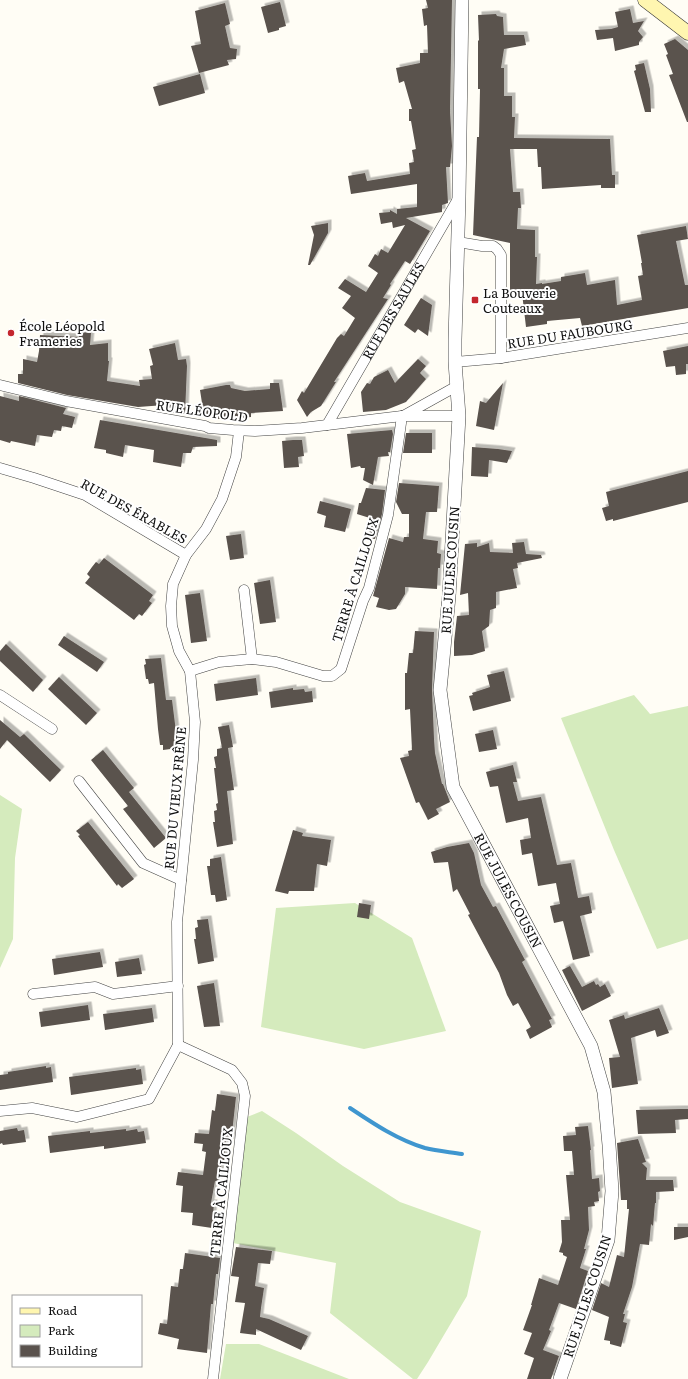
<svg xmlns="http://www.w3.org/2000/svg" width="688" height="1379" viewBox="0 0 688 1379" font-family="Literata,serif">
  <defs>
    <filter id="shadow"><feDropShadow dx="3.5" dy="-3.5" stdDeviation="0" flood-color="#0004"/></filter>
  </defs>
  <rect width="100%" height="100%" fill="#fffdf5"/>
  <g fill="#d5ebbd">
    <path d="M634,695L650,714L688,706V939L657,949L614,850L561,718Z"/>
    <path d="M0,795L22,809L15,858L13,939L0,968Z"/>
    <path d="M355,903L412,938L446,1031L364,1049L261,1027L276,908Z"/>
    <path d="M262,1111L296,1133L343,1166L400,1202L481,1231L467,1296L428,1362L417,1379H413L330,1313L336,1263L233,1243L247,1117Z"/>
    <path d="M226,1344H259L349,1379H220Z"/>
  </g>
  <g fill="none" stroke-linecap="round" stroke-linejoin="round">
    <path stroke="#3f96cf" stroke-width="4" d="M350,1108C374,1124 398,1140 425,1148C437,1151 450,1152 462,1154"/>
  </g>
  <g fill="#5a524d" filter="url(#shadow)">
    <path d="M426,0H452L450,111L452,146L450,167H446L448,203L442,205V212L406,218L430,231L410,264L405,261L390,284L391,285L383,298L388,299L334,382H336L321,406L311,412L307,417L297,400L302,391L304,393L337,338L341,334L344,336L355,318L342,308L351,296L338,288L345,279L366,292L378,273L368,266L375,254L378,256L381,249L388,253L405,225L393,228L392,222L381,224L379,213L390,212V210L397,214V209L417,207V184L351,194L348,176L365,173L367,181L410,174L409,163L414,162L412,150L416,149L411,121H409V109H412L404,81L399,83L396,68L420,63V53H428L427,25L424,26L422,9L428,8Z"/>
    <path d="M280,2L286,26L279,28V30L268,33L261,7Z"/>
    <path d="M225,3L230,24L225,26L230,48L237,49L236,59L227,60L229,65L199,73L191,46L201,44L195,11Z"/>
    <path d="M630,9L633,23L644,21L638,31L643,37L639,42V45L615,51L613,38L597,40L595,30L611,29L618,27L615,12Z"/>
    <path d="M496,14L497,16L503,17L504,35H524L526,45L504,49L501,68H504V96H512V117H515L514,138L610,139L612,175H615V188H601V185L542,189L541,167H538L537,149H510L513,192H520L521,208H518L517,229L535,230V257H537L536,284L542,283V284L561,281V277L585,273L587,285L615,280L617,305L642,300L638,276L643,275L641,263H642L637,235L686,226L688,239L676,241L685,285H688V308L582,326L580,318L547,321V324L526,327L522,293L510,294V243L473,235L477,137H479L480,89H478V40L479,41L478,15Z"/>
    <path d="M675,39L688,50V122H687L669,75L673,74L666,55L668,54L664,44Z"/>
    <path d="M644,63L650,89L651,112H645L634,71L636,70L635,65Z"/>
    <path d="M200,74L205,93L159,106L153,87Z"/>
    <path d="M328,223V233L310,265H308L314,235L311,226Z"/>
    <path d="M421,298L432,305L428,336L418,329L415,333L404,325Z"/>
    <path d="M80,332L91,333L90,345L108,343V361H109L107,381L140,386L139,380L152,379L150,366L153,365L149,349L175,343L178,360L186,359L187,366L185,414L173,413V408L165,407V405L138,407L67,395L18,383V374H23V359L37,362L39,351L40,335L79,337Z"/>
    <path d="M688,346V364H686V374L676,375L675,366L666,367L663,351Z"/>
    <path d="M418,359L426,366L420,373L426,379L406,402L386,410L363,412L361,392L367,383L370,384L374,377L388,370L395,383Z"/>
    <path d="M270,383H279L283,411L251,413V417L241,418L218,419L204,416L200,390L226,385H230L231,388L245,391L270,389Z"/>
    <path d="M503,383L494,430L476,426L480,401L486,403Z"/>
    <path d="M0,396L19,401V396L66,408L63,414L75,417L72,428L62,426L61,431L54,430L52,437L37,435L35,446L11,441L10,443L0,440Z"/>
    <path d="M100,420L217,440V446L193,447L191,453H183L181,467L153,462L154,450L125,445L123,457L106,453V450L94,448Z"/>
    <path d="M392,430L393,434L390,452H388L389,456L378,457L373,485L363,480L365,468H361L360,466L351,468L347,434Z"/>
    <path d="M406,433H432V453H403Z"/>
    <path d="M293,440H302L304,456L298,457L299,467L284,468L282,441Z"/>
    <path d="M472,447L498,449L512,451L507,463L489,460L488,477L471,476Z"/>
    <path d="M688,471V502L613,521V519L606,521L602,508L609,506L606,492Z"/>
    <path d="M399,483L439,486L437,512H426L423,539L438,541L437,553L441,554L440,568H438L437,589L405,587V594L396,609L389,610L376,607L379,598L373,596L389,538L403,542L404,537H409V514H402L396,502Z"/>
    <path d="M366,488L385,490L382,514L375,539L368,538L373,519L357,514L359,503H361Z"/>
    <path d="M320,501L351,509L345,532L324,527L326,516L317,513Z"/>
    <path d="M241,534L244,558L230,560L226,536Z"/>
    <path d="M524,542L526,554L541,555L542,558L517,563L518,568L513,569L517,588L496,592V608L490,610L489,626L482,631L485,651L472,655L454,656V642L457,616L469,615L468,593L460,595L465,544L477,543V547L489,543L490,552L513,553L512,543Z"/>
    <path d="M104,558L153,595L149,601L152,603L142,616L139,614L134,620L85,583L90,577L87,574L92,567L96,562L99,564Z"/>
    <path d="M270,580L276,622L260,624L254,583Z"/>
    <path d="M200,593L207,641L191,643L185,595Z"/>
    <path d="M415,631L434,632L432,689L434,739L435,753L442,784H443L450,802L436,809L439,814L428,820L419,802L416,803L400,758L409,756L408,751L412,750L410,709L405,710V673H407L409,653H413Z"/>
    <path d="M64,636L104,662L97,672L58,645Z"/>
    <path d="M6,644L43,680L33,692L0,661V651Z"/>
    <path d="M161,658L166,700H172L178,748L163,750V745H160L158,729L154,683L149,684L148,679H146L144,665L146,664L145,659Z"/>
    <path d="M504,671L511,701L473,711L469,696L473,695L472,693L490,687L487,675Z"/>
    <path d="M59,677L97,713L86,725L48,689Z"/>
    <path d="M256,678L258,695L216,701L214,684Z"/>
    <path d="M293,688V690L304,689L305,692L312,691L313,702L271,708L269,692Z"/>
    <path d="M0,720L20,737L24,734L61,770L50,782L7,740L0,749Z"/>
    <path d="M229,725L233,747L228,748L234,790L227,791L233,844L217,847L213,822H215L214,811L217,810L216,804L218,803L214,768H216L214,757L217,756V749L222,748L218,727Z"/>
    <path d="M493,730L497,749L479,752L475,734Z"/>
    <path d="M103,750L134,788L129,792L166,838L154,848L123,809L128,806L91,760Z"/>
    <path d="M513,765L517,782H513L518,801L541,797L557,865L571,863L578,898L589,896L592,913L580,916L590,956L573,960L563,921L554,923L550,906L560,904L556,883L538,886L532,853L522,855L520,840L531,838L528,818L506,823L498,786L490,787L486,772Z"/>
    <path d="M88,822L134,879L122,888L118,884L117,886L78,836L80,835L76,831Z"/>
    <path d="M293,830L303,833L302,836L331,840L327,866L317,864L314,891H289L288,894L275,891Z"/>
    <path d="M469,843L474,853L481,885L493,907L496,906L525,960L522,962L552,1019L549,1020L552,1027L530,1039L526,1030L531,1027L518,1003L513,1006L507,995L499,973L468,915L470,914L457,889L453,892L448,862L434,863L431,852L447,847Z"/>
    <path d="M221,857L227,900L216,902L215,895H211L207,866H210V859Z"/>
    <path d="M359,903L371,905L369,919L357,917Z"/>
    <path d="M208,919L214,961L198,964L194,939H196L195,928L198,927L197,920Z"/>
    <path d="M100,952L103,967L54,975L52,959Z"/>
    <path d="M139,958L142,974L117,977L115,962Z"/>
    <path d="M570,966L582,987L594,981L596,985L598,984L600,987L605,984L611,996L582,1011L562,970Z"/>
    <path d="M214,983L220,1026L204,1027L197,986Z"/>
    <path d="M88,1005L90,1020L41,1027L39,1012Z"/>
    <path d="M152,1008L154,1022L105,1030L103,1014Z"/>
    <path d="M659,1008L669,1033L657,1037L655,1030L631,1038L638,1084L612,1088L609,1058L620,1057L609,1020L624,1015L625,1019Z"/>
    <path d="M46,1066V1068L51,1067L53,1082L0,1090V1075L8,1074V1072Z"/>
    <path d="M136,1068V1070L141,1069L143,1084L71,1095L69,1077Z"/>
    <path d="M217,1094L236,1097L231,1142L226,1141L224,1161L222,1160L219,1182L215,1181L211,1203H214L212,1228L192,1225L193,1213L181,1212L183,1186L176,1185L178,1172L203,1175L206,1152L202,1151L203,1144L194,1143L195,1133L209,1134L212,1110L215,1111Z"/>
    <path d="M681,1109H688V1119L675,1120L676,1133L638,1134L636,1110Z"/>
    <path d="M588,1126L591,1150H590L592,1179L599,1178L600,1191L598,1192L599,1201L594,1202L595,1206L588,1207L589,1230L584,1249H586L580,1268L588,1271L576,1309L559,1303L549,1330L551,1331L543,1350L559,1356L551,1379H527L534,1358L524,1354L532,1333L523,1330L532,1305H531L539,1278L558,1285L567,1257L563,1255V1253L559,1252L562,1242L561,1220H570L566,1175H574L572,1151H564L563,1136L576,1135L575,1127Z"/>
    <path d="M17,1128L18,1131L24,1130L26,1142L3,1145L2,1143L0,1144V1131Z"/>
    <path d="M126,1129V1131L137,1129L138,1132L144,1131L146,1143L104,1149V1146L50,1153L48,1136L90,1131V1133Z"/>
    <path d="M638,1139L646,1162L642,1163L647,1168L646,1180H673L674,1191L656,1192V1203H655L653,1226L651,1224L649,1245L640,1244L632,1287L623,1314H625L623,1322L627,1323L621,1347L610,1344V1341L604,1340L609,1317L592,1310L601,1283L609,1287L617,1255L624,1257L629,1209H627V1200H621L617,1143Z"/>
    <path d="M674,1227H688V1237L674,1240Z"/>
    <path d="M236,1247L272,1251L270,1264L258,1263L255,1286L264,1288L261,1308L260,1317L269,1319L308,1336L301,1350L256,1329V1335L240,1333L245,1303L235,1302L239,1277L231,1276Z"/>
    <path d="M185,1253L220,1258L218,1274H216L213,1304H211L207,1353L177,1349L179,1339L158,1334L160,1323L167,1324L171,1286L178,1287L180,1269H183Z"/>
  </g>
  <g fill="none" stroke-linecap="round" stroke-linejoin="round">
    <g stroke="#444" stroke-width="11">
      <g id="minor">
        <path d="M458,242L482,246H493L497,249L501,255V358"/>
        <path d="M455,362L501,358L688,328"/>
        <path d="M0,385L66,401L205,426L209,428L233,430L255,431L302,428L402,416H459"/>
        <path d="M403,416L457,386"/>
        <path id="s1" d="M327,425L458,199"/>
        <path d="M0,468L34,478L85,495L186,555"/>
        <path d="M244,590L252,659"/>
        <path d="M190,671L219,662L252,659L276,662L323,676H332L341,669L363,601L369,588L388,515L402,416"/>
        <path d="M0,695L52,729"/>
        <path d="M79,781L143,863L181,880"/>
        <path d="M33,994L95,987L113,994L178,986"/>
        <path d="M178,1045L232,1070L242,1083L245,1096L213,1379"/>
        <path d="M0,1111L32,1108L77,1117L149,1099L178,1045L177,922L193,760L195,722L190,671L179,651L172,626L171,606L173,584L186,555L206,529L222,499L236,457L239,431"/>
      </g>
    </g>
    <g stroke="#444" stroke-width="14">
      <g id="tertiary">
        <path id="s2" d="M462,0L459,197L455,340V362L459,416L449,596L440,690L453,787L591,1046L604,1092L609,1145L612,1191L608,1240L560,1379"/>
      </g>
    </g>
    <g stroke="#333" stroke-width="15">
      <path id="secondary" d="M645,0L688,33"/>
    </g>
    <use href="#minor" stroke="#fff" stroke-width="10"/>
    <use href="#tertiary" stroke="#fff" stroke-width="13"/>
    <use href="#secondary" stroke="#fff6b0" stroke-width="14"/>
  </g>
  <g fill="#c4262e" stroke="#fff" stroke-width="1.5">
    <rect x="471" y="296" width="8" height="8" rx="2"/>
    <circle cx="11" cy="333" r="4"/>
  </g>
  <g text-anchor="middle" stroke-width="4" stroke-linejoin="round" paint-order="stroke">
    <g font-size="13" fill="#111" stroke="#fff" text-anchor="start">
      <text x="483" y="298">La Bouverie<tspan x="483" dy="15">Couteaux</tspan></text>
      <text x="19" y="331">École Léopold<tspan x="19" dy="15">Frameries</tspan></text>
    </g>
    <g font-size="13" fill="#111" stroke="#fff">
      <text dy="5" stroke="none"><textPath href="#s1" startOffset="132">RUE DES SAULES</textPath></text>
      <text transform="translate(570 334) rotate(-9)" y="5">RUE DU FAUBOURG</text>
      <text transform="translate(202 411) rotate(8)" y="5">RUE LÉOPOLD</text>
      <text transform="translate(134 511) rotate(29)" y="5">RUE DES ÉRABLES</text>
      <text transform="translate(450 570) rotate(-86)" y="5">RUE JULES COUSIN</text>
      <text transform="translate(355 580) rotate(-73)" y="5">TERRE À CAILLOUX</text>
      <text transform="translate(175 798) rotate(-85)" y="5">RUE DU VIEUX FRÊNE</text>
      <text dy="5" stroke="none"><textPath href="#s2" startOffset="906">RUE JULES COUSIN</textPath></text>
      <text transform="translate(221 1192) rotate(-84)" y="5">TERRE À CAILLOUX</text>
      <text transform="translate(587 1296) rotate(-72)" y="5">RUE JULES COUSIN</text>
    </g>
  </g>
  <rect x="12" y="1295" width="130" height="72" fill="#ffffff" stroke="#a0a0a0"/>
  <rect x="20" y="1308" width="20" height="6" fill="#fff6b0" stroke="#a0a0a0"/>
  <text x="48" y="1315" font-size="12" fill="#111111">Road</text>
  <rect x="20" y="1325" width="20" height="12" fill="#d5ebbd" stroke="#a0a0a0"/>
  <text x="48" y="1335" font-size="12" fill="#111111">Park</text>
  <rect x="20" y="1345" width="20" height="12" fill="#5a524d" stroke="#a0a0a0"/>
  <text x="48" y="1355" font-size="12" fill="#111111">Building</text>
</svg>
